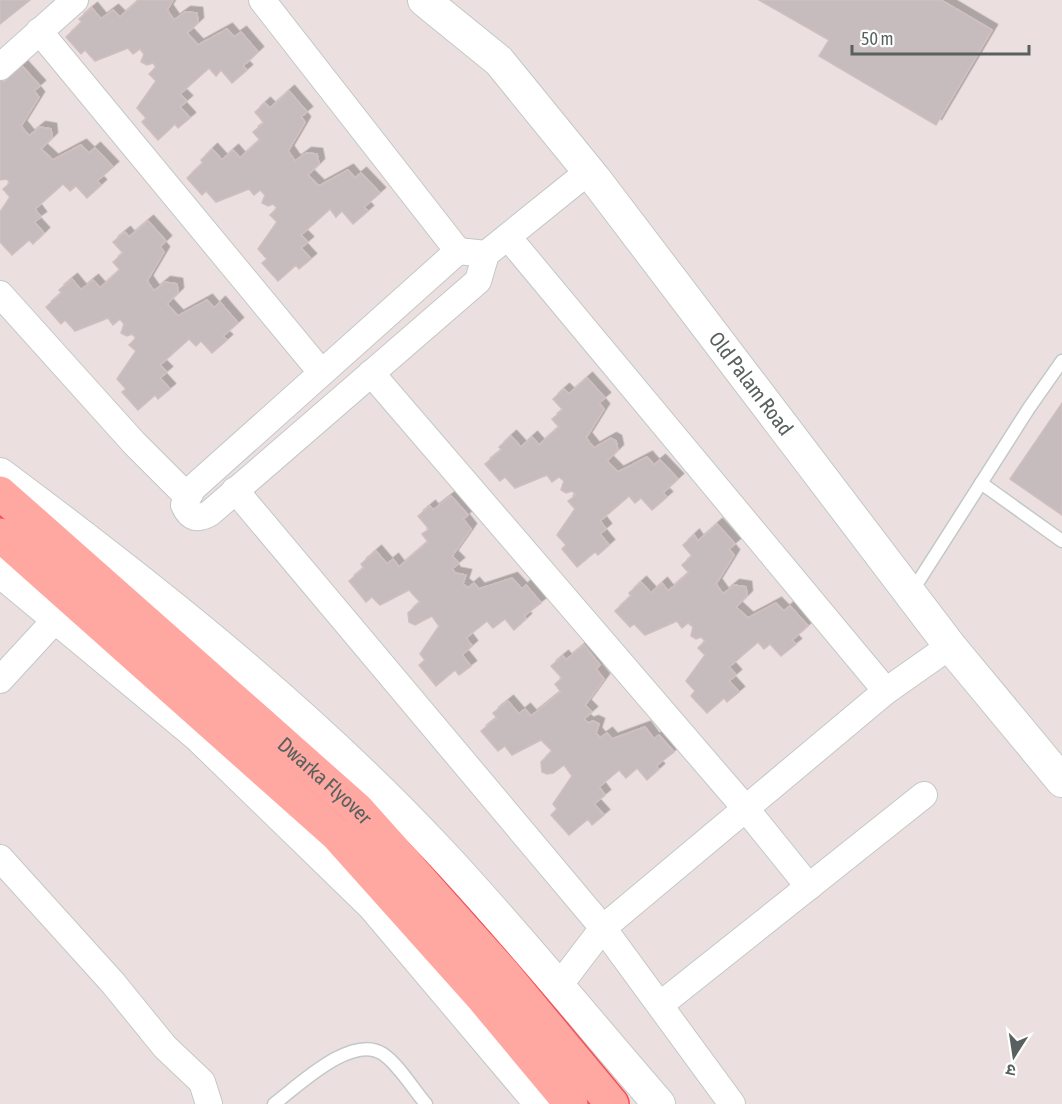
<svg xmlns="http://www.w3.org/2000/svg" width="1062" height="1104" viewBox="0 0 1062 1104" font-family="'Asap Condensed','Noto Sans Devanagari',sans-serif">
  <defs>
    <filter id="shadow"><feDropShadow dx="5.5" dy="-5.5" stdDeviation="0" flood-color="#0004"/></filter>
  </defs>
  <rect width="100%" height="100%" fill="#ecdfdf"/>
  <g fill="#c7bcbd" stroke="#d1bebf" stroke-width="1.5" filter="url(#shadow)">
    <path d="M0,0H30L0,24Z"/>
    <path d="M139,0H173L167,10L174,20L185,12L197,13L198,23L187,33L198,45L227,29L234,37L241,32L258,52L243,66L247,70L232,83L221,70L216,76L209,68L180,94L187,101L180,107L190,118L178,128L175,124L158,140L142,122L146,118L137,108L156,81L149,74L156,67L153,63L147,65L141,62L144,54L140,49L133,54L128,48L95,61L85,50L81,54L66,37L82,22L79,19L92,8L101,19L113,10L120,17Z"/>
    <path d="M759,0H941L992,30L936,125L819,56L829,40Z"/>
    <path d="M22,66L40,86L34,91L39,97L21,126L29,136L40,127L51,129L52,138L41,149L53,160L81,145L89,153L95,148L113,167L97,181L101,185L87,198L76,186L70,191L63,184L35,209L41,217L34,222L44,233L33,244L29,240L12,255L0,242V212L10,197L3,189L10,183L7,179L0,180V78L4,82Z"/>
    <path d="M289,91L307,112L301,117L305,122L288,151L295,161L306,153L317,154L319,164L308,175L319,186L348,170L355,178L361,173L380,193L364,207L368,211L353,224L342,211L336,217L330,209L301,235L308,242L301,248L311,259L299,269L296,265L278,281L262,263L267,259L258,249L277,222L270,215L277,208L273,204L268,206L262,203L265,195L260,190L254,195L249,189L216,202L206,191L202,195L187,178L203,163L201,160L212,149L222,160L233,150L240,158L260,140L253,132L264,123L255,112L265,103L270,108Z"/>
    <path d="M148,221L166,241L160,247L164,252L147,281L154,291L165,282L177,284L178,293L167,304L178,316L207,300L214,308L220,302L238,323L223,336L227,340L212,353L201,341L196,346L189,339L160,365L167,372L160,378L170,389L158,399L155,395L138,410L122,392L126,389L117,379L136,351L129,345L136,338L132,334L127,336L121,333L124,324L120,319L113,325L108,318L75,331L65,320L61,324L46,307L62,293L59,290L72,279L81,290L93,280L100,288L120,270L113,262L123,253L113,242L125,232L129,237Z"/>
    <path d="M587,378L605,398L599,403L604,409L586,438L594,448L611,438L616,441L618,450L607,461L618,472L647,457L654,465L660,460L678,479L663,493L667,497L652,510L641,498L635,503L629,496L600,521L606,529L600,534L609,545L598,555L595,552L577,567L562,549L566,545L557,535L575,509L568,501L576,495L572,491L566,493L561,490L564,481L559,477L552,482L547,475L515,488L505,477L500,481L485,464L502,450L499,447L511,436L521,447L532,437L539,445L559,427L552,419L563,410L553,399L564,389L569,394Z"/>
    <path d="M1062,403V515L1010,479Z"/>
    <path d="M451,496L468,515L463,519L471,529L452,556L459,563L452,569L455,573L466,575L463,584L468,588L474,583L479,589L512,578L522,589L526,585L541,603L524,616L526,619L514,630L505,619L493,628L487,621L466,638L472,646L462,655L471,666L459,675L455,670L436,686L419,665L425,660L420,654L439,626L432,616L415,625L409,622L408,613L420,602L409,590L380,605L372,597L366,602L349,581L364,568L361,564L376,551L387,564L393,559L399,567L428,542L422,534L429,529L418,516L430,506L433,510Z"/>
    <path d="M717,524L735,544L729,549L734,555L716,584L723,594L734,585L746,587L747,596L736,607L748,618L776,603L784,611L790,606L808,626L792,640L796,644L781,656L770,644L764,649L758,642L729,667L736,675L729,681L739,692L727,702L724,698L707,713L691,696L695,691L686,681L705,655L698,648L705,641L701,637L696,639L691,636L693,627L688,623L682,628L677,621L645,635L634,624L630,627L615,611L631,596L629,593L641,582L651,593L662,583L668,591L689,573L682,565L692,556L683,545L694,535L698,541Z"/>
    <path d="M584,645L600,665L596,669L604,679L585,705L592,712L584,719L588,723L593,721L599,724L596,733L600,738L607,733L612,739L645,727L654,739L659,735L674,752L656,766L659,769L647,780L637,768L626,778L619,770L599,787L605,795L594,804L604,815L592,825L588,819L569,835L551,815L557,809L553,804L572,776L564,765L553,773L547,774L542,772L541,762L552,751L541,740L512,755L505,746L498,751L481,731L497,718L493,713L508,701L519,714L525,709L531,716L561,692L555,684L562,678L551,666L563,656L566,660Z"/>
  </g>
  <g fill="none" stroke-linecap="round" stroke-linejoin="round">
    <g stroke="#c1c9c8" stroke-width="15">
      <g id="service">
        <path d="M981,483L1062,541"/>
        <path d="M911,593L1029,408L1062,361"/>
        <path d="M274,1104C298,1086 352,1033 383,1054C399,1065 413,1089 426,1104"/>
      </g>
    </g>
    <g stroke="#c1c9c8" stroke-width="28">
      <g id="minor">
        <path d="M262,0L458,251"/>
        <path d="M39,31L321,372"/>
        <path d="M0,67L75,0"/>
        <path d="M486,254L458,251L193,488L184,505C190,519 198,520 210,513L478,281L486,254L589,171"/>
        <path d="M0,294L134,443L187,496"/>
        <path d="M371,373L746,809L809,887"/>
        <path d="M235,490L603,928L886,691L508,237"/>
        <path d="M0,680L57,618"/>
        <path d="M886,691L950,646"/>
        <path d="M0,858L113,983L165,1047L202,1082L209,1104"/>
        <path d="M558,987L603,928L732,1104"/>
        <path d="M660,1005L924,795"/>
      </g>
    </g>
    <g stroke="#c1c9c8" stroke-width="34">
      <g id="tertiary">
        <path id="s1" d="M424,0L499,61L595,179L950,646L1062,781"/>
        <path d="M0,474C154,589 307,710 439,851C515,932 586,1020 659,1104"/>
        <path d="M0,571L199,736L373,905L541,1104"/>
      </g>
    </g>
    <g stroke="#f54f56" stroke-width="36">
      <g id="primary">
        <path id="s2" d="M0,493L357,809L505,975L612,1104"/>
        <path d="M0,535L337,835L481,996L571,1104"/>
      </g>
    </g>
    <use href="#service" stroke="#fff" stroke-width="12"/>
    <use href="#minor" stroke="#fff" stroke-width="26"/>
    <use href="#tertiary" stroke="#fff" stroke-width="32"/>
    <use href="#primary" stroke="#ffa8a1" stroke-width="33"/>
  </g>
  <g text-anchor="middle" stroke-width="4.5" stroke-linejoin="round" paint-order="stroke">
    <g font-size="21" fill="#58615f" stroke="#fff">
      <text dy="7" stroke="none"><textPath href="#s1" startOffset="506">Old Palam Road</textPath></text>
      <text dy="7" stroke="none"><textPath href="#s2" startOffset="434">Dwarka Flyover</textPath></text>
    </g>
  </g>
  <g transform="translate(1014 1056) rotate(192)" stroke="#ffffff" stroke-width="4.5" paint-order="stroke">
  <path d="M0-4.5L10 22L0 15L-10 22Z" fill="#58615f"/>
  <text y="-9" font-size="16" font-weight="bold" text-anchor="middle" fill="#58615f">उ</text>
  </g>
  <path d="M852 45v9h177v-9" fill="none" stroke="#58615f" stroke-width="3"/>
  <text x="861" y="45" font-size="18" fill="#58615f" stroke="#ffffff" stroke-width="4.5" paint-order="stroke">50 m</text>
</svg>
